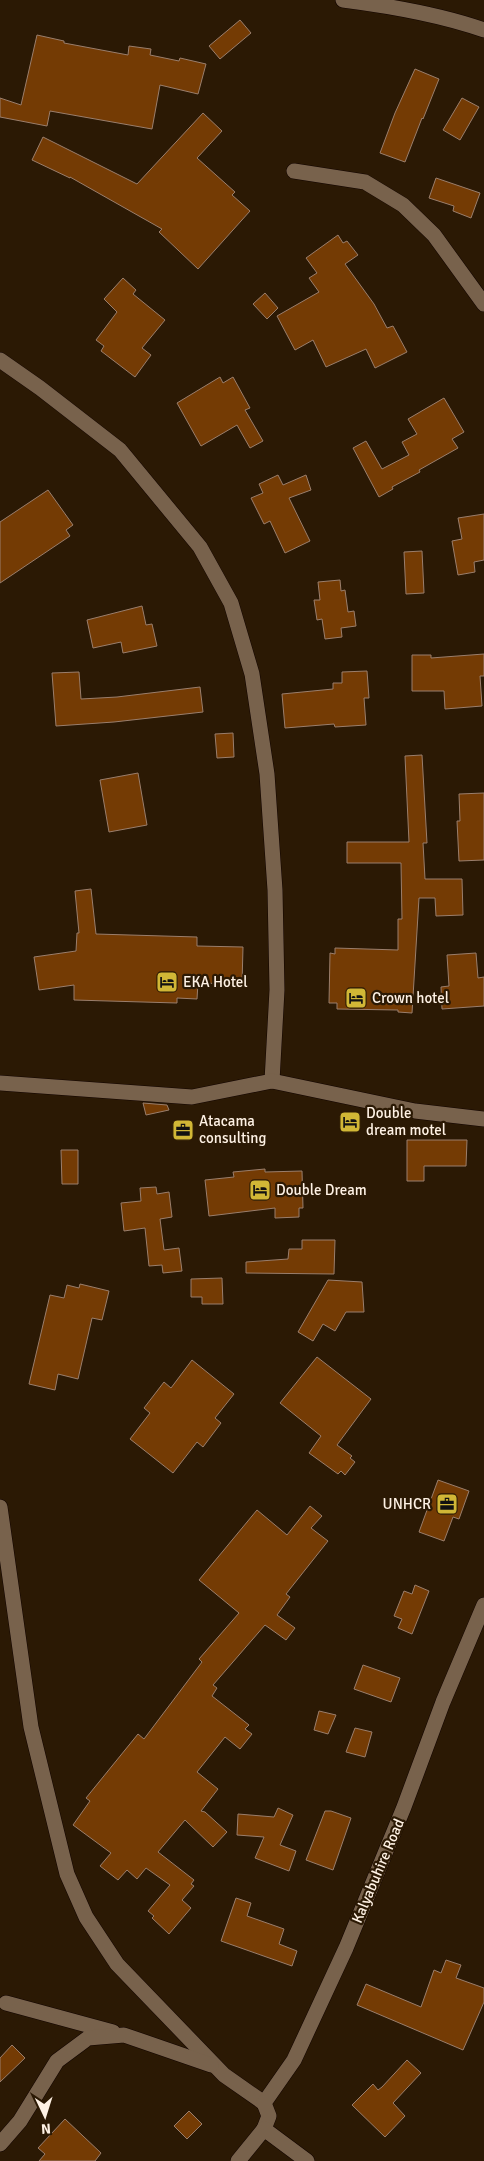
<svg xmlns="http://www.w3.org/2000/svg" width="484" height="2161" viewBox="0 0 484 2161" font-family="Signika,sans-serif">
  <rect width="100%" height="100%" fill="#2b1904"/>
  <g fill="#743b04" stroke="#9a7e6c">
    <path d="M240,20L251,33L220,59L209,46Z"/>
    <path d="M37,35L64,41V43L128,55L129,46L151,49L150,55L179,61L180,58L206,64L198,94L160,85L152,129L50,111L47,126L0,117V98L21,105Z"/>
    <path d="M415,69L439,79L423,119L422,118L405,162L380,153L395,113Z"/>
    <path d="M462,98L479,107L460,140L443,130Z"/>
    <path d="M203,113L222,131L197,158L235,192L232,195L250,211L198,269L159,232L162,229L70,177V178L32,160L43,137L137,184Z"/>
    <path d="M436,178L480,193L471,218L453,211L454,206L429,198Z"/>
    <path d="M338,235L343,243L347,241L358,255L345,264L374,304L387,328L393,326L407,352L375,368L366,349L326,367L313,340L295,350L277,316L319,292L309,278L317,273L306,258Z"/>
    <path d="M123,278L136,290L133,294L165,320L142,348L151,355L135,377L101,351L104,346L96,340L117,312L104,299Z"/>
    <path d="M265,293L278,308L267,319L253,304Z"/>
    <path d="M220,377L223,383L233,377L250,408L245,410L263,441L250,448L237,425L201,446L177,403Z"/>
    <path d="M444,398L464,432L452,439L458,448L419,470L420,472L392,487L393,489L379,497L353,448L366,441L382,469L409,455L402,442L417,434L408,419Z"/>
    <path d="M278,475L283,485L306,475L311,490L289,498L310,541L285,553L270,521L264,524L251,498L263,493L259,484Z"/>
    <path d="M48,490L73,525L66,530L70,536L0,583V522Z"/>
    <path d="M484,514V560L474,562L475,572L458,575L452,541L462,539L458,518Z"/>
    <path d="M422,551L424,593L406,594L404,552Z"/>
    <path d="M340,580L341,591L345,590L348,612L354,611L356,626L341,628L342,637L325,639L322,619L317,620L314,600H320L318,582Z"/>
    <path d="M142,606L146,625L152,624L157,646L123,653L121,642L93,648L87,620Z"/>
    <path d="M484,654V676H480L482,706L445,709L444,691H412V655H431V658Z"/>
    <path d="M367,671L369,698H364L366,725L335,727L334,724L285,728L282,694L333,689V683H342V672Z"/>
    <path d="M79,672L81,699L117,697L200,687L203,712L114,722L56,726L52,673Z"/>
    <path d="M233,733L234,757L217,758L215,734Z"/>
    <path d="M422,755L427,843H423L425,879H462L463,915L436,916L435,898H419L412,1013L398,1012V1010L337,1009V1003H329L330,953L335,954V948L398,950V919H402L401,863H347V842H409L405,756Z"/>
    <path d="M138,773L147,825L109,832L100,780Z"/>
    <path d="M484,793V860L459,861L457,821H460L459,794Z"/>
    <path d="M91,889L96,934L197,937V946L243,947L242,984L198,983L197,999L177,998V1003L74,1000V985L39,990L34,957L76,951L77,933H79L75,891Z"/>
    <path d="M476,953L478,978L484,977V1006L442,1009L441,987L449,986L447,955Z"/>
    <path d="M143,1103L167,1105L169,1110L146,1115Z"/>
    <path d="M407,1140H467L466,1166H424V1181H407Z"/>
    <path d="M61,1150H78V1184H62Z"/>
    <path d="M265,1169V1172L302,1171L303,1208H299V1217L275,1218V1208L209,1216L205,1180L234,1177L233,1172Z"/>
    <path d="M156,1187L157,1194L169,1192L172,1217L160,1219L164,1250L179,1248L182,1271L163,1273L162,1265L149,1266L145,1228L124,1231L121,1203L141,1201L140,1188Z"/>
    <path d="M302,1240H335L334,1274L246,1273V1262L288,1259L289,1249H302Z"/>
    <path d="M222,1278L223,1304H202V1297H191V1279Z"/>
    <path d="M328,1280L362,1282L364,1312H346L335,1331L323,1324L313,1341L298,1332Z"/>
    <path d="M80,1284L109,1291L102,1320L92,1318L78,1379L58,1374L55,1390L29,1384L50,1295L64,1298L67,1285L79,1288Z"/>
    <path d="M317,1357L371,1399L337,1445L352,1456L350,1458L355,1462L345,1475L341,1471L338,1474L309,1453L321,1436L280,1403Z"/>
    <path d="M192,1360L234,1394L215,1418L221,1423L203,1447L197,1442L173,1473L130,1439L150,1413L144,1408L164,1382L171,1388Z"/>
    <path d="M438,1480L469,1491L459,1519L453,1517L444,1541L419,1532Z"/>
    <path d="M310,1506L322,1516L311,1528L328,1541L286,1594L290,1597L277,1615L295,1628L286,1640L265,1625L213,1685L217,1688L212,1696L249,1725L245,1729L252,1734L240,1749L225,1737L197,1772L218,1789L201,1811L205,1812L227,1832L213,1847L185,1820L158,1852L194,1880L191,1884L194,1886L182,1900L191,1908L169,1934L152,1918L154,1916L148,1911L170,1885L146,1868L137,1879L127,1870L118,1880L100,1866L111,1853L73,1825L90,1801L86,1798L138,1734L144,1739L202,1662L199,1659L239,1613L199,1580L257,1510L287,1535Z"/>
    <path d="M415,1585L429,1591L412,1634L398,1628L402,1619L394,1616L404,1591L412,1594Z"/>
    <path d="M363,1665L400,1678L391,1702L354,1689Z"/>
    <path d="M319,1711L336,1715L328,1734L314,1730Z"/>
    <path d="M355,1728L372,1732L365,1757L346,1752Z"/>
    <path d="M278,1808L293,1815L280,1845L296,1851L289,1871L255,1858L264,1837L237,1835L238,1814L274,1817Z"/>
    <path d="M325,1811H331L351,1818L333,1870L306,1860Z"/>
    <path d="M236,1898L251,1903L247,1916L284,1929L279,1944L297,1951L292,1966L221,1941Z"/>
    <path d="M446,1960L461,1965L456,1978L484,1988V2002L463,2050L357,2005L366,1984L421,2007L434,1970L441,1973Z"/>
    <path d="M12,2045L25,2058L0,2082V2058Z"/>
    <path d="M407,2060L421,2073L393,2103L405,2116L385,2137L352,2105L373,2084L378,2090L382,2087Z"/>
    <path d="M189,2111L202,2124L187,2139L174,2126Z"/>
    <path d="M65,2119L101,2153L95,2161H39L45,2154L38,2148Z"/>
  </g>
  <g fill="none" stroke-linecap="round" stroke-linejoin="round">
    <g stroke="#120400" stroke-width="16">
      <g id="minor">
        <path d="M343,0C390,6 439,14 484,30"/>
        <path d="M294,171L365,182L403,205L434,235L484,304"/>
        <path d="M0,360L40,388L120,450L200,547L231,603L252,674L267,774L275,890L277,990L272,1081"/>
        <path d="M0,1083L192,1097L272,1081L415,1111L484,1119"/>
        <path d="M0,1507L31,1727L67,1874L86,1917L117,1964L224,2075L264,2103"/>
        <path d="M6,2003L113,2032"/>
        <path d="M264,2129L269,2116L264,2103L294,2060L346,1948L404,1807L443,1702L484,1605"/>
        <path d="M0,2144L20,2121L57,2061L88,2038L124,2035L211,2065"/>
      </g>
    </g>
    <g stroke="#120400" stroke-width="16">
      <path id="tertiary" d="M238,2161L264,2129L307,2161"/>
    </g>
    <use href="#minor" stroke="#78624c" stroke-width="15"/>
    <use href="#tertiary" stroke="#78624c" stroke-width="15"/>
  </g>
  <defs>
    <g id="hotel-square" transform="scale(1.125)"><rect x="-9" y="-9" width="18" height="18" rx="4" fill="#d1b736" stroke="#2b1904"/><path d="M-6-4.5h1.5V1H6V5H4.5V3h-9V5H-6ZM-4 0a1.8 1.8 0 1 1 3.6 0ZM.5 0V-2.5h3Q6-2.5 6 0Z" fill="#111"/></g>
    <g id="office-square" transform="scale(1.125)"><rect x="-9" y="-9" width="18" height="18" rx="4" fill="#d1b736" stroke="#2b1904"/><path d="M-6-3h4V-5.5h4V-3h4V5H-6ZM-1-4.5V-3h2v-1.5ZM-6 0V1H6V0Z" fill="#111"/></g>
  </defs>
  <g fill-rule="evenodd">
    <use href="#hotel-square" x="167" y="982"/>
    <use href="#hotel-square" x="356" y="998"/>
    <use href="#hotel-square" x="350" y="1122"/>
    <use href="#office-square" x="183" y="1130"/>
    <use href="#hotel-square" x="260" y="1190"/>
    <use href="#office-square" x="447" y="1504"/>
  </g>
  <g text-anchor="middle" stroke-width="4.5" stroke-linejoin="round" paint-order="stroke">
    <g font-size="15" fill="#fef1e4" stroke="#2b1904" text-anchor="start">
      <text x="183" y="987">EKA Hotel</text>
      <text x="372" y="1003">Crown hotel</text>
      <text x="366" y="1118">Double<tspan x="366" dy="17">dream motel</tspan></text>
      <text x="199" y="1126">Atacama<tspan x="199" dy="17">consulting</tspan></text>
      <text x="276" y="1195">Double Dream</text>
      <text x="431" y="1509" text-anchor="end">UNHCR</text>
    </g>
    <g font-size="15" fill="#fef1e4" stroke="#2b1904">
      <text transform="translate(378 1871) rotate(-67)" y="5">Kalyabuhire Road</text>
    </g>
  </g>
  <g transform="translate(45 2116) rotate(176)" stroke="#2b1904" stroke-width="4" paint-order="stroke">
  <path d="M0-4L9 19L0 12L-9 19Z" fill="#fef1e4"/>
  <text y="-8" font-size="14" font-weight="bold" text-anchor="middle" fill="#fef1e4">N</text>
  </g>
</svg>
